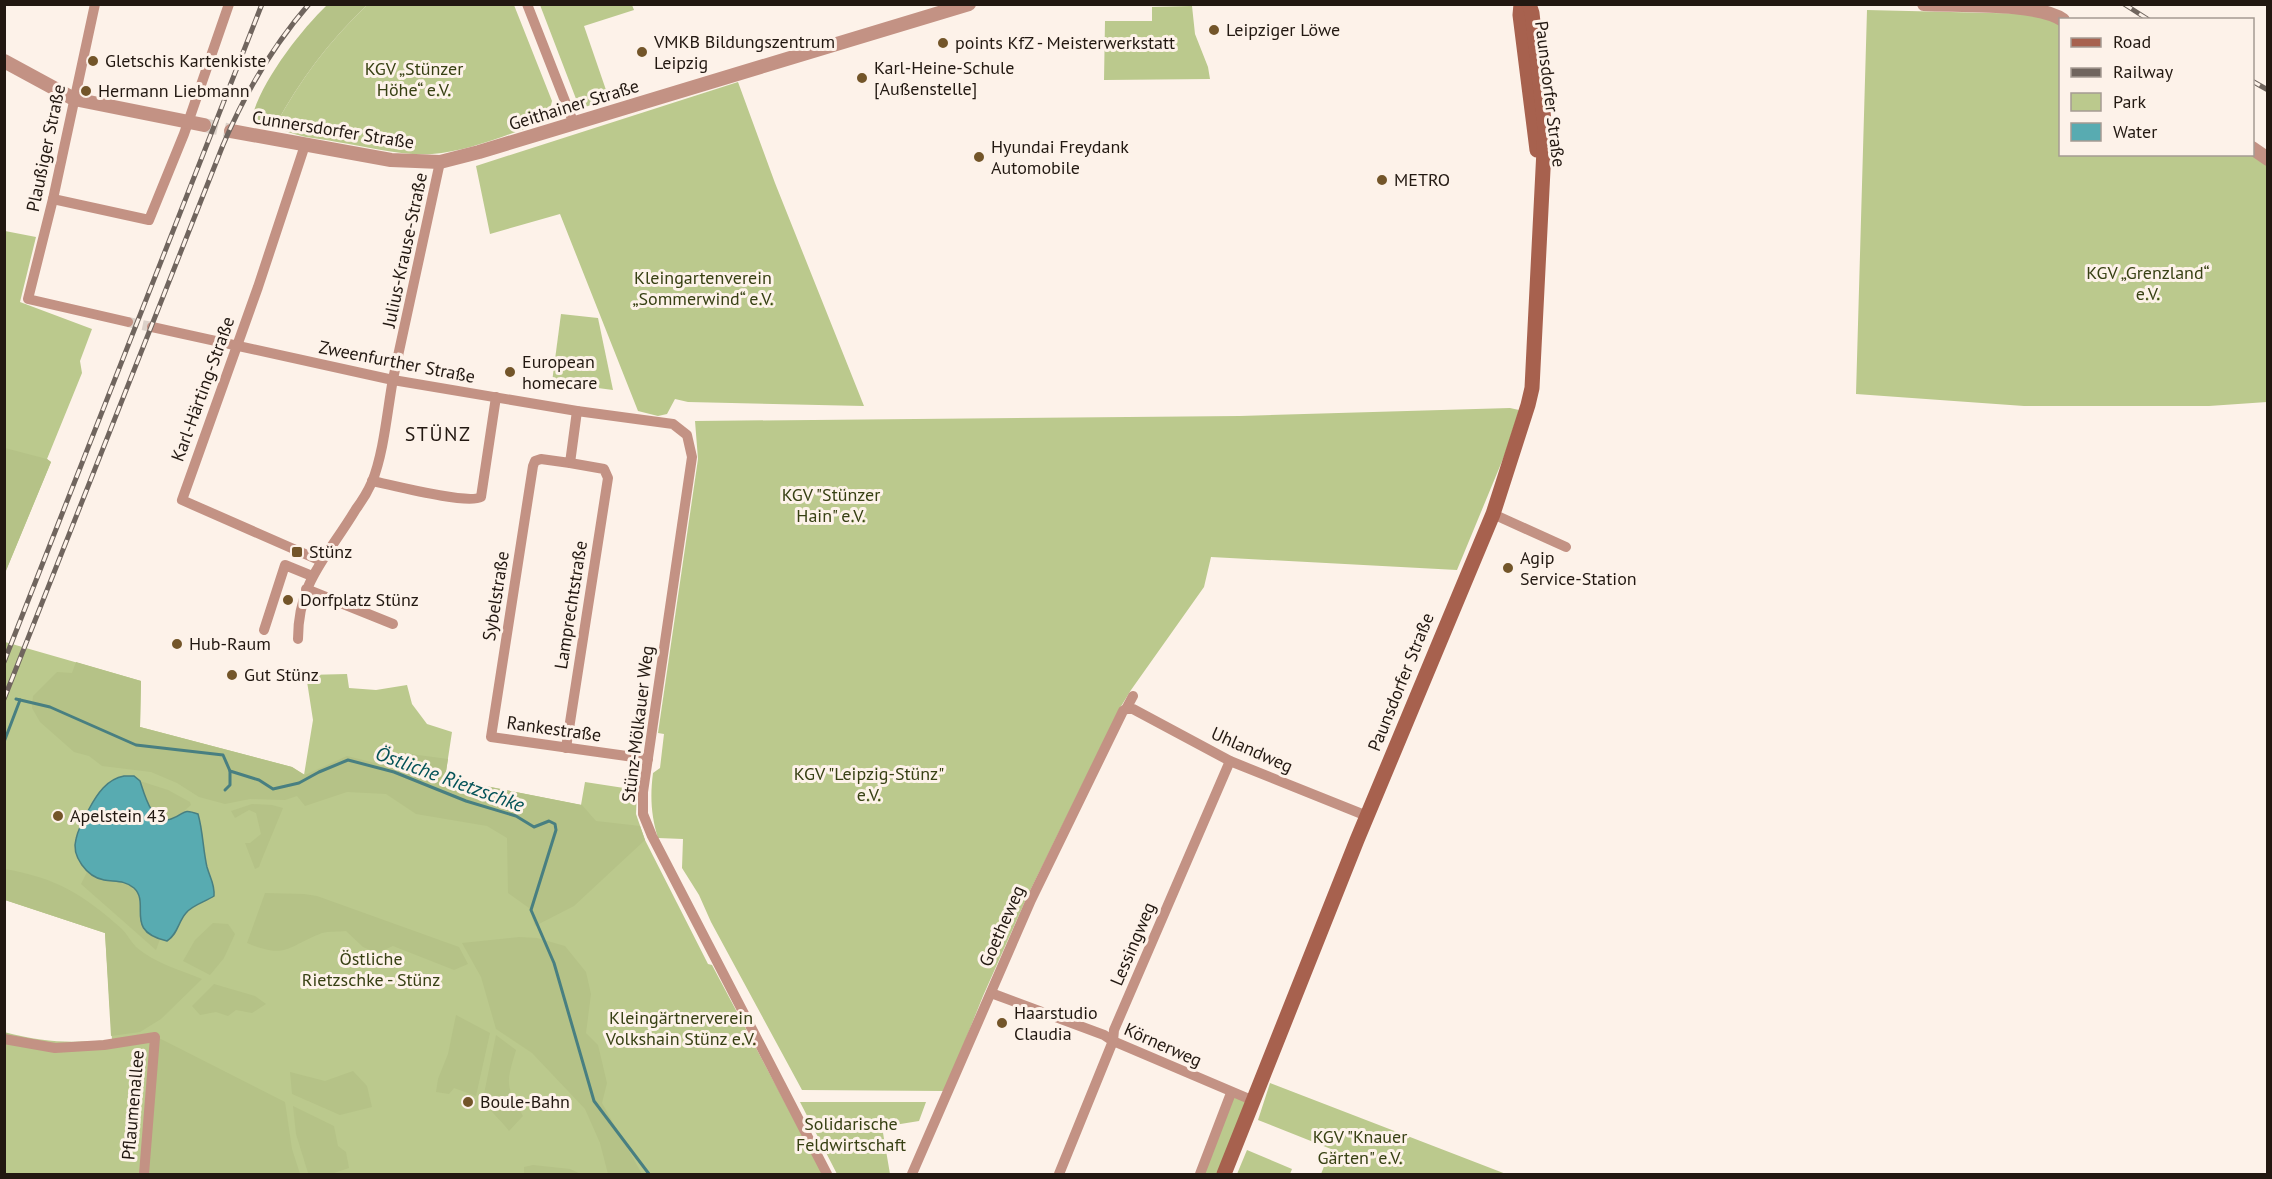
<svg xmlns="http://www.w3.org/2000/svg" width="2272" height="1179" viewBox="0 0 2272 1179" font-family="'PT Sans',sans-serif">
  <rect width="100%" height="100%" fill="#fdf2e9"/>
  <g fill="#bbc98d">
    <path d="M367,5H514L552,101L547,121C510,133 471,151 432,154C401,156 368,147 337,142C316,138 293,137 275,126C300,80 329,41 367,5Z"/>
    <path d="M540,5H632L634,10L584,26L606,90L599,92L603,101L582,108L578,104Z"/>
    <path d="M1192,6L1195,34L1208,67L1210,79L1104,80L1105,21H1152V7Z"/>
    <path d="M1867,10L2038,14L2060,25V154H2252L2267,164V402L2209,406H2024L1856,394Z"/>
    <path d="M738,82L775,183L864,406L688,402L675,399L667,414L658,416L638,411L560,214L490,234L476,166Z"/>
    <path d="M5,231L36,237L20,302L92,329L80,361L82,373L47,459L51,462L5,573Z"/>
    <path d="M561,314L598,318L613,390L552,382Z"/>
    <path d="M1510,408L1519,410L1505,454L1457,570L1211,557L1204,587L1131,690L1120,708L1027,897L983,996L945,1091L802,1090L711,922L699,895L682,868L683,839L658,838C651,815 650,797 653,773L660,768L664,734L658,733L698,459L695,421L1240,416Z"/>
    <path d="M5,642L141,681L140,727L292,767L304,775L313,720L306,675L347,674L349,688L376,690L407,685L412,704L427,724L452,732L445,778L581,805L585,782L637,790L636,814L645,840L708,964L712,965L823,1174H5L4,1032C46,1043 69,1043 112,1040L105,933L5,900Z"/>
    <path d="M1270,1083L1506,1174H1321L1331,1149L1258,1120Z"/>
    <path d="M1231,1093L1254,1101L1224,1174H1200Z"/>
    <path d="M800,1102H926L919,1121L882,1127L890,1174H837Z"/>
    <path d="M1247,1150L1292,1169L1290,1174H1237Z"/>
  </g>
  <g fill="#b5c287">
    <path d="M327,5H367C329,41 300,80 275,126L251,122C258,85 300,31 327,5Z"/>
    <path d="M5,448L47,459L51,462L5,573Z"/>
    <path d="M76,662L141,681L140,727L292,767L305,775L347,756L399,769L403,753L448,759L445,778L582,805L596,821L640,826L645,840L574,906L535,926L529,908L508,893L507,838L487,826L416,814L386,794L347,792L305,806L297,796L285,800L250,799L225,804L199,797L177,783L151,772L102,766L89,756L74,752L40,722L32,708L33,696L57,672L72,673Z"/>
    <path d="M140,781L168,790L190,802L191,805C185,810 178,817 171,819C152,826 144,793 140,781Z"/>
    <path d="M252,804L272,805L283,808L262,859L259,867L255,869L245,843H250L261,834L256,813L249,810L235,818L231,811Z"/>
    <path d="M5,869C56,878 83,894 122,929C127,934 131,942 136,947C154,963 181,970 202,979L161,1019L140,1032L111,1036L105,933L5,900Z"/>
    <path d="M87,872C92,875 98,879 104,880C115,882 126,880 135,889C152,907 124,918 160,939L156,950L81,884Z"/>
    <path d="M265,893L304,894L317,896L459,947L468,964L454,970L393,946L377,953L363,947L346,931C338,932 329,931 322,933C288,946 286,960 247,943Z"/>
    <path d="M213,923L228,924L235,934L224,958L210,975L183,961L195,940Z"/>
    <path d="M519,937L537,938L565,946L586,972L591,994L586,1033L598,1045L607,1083L602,1103L642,1174H608L600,1143L585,1109L532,1053L496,1029L481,977L462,943Z"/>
    <path d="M214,984L255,996L266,1004L252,1013L236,1010L228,1016L216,1012L200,1015L192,1006Z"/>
    <path d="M456,1015L490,1033L476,1096L454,1088L449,1094L436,1092L438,1079L448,1054Z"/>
    <path d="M496,1035L516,1050C506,1084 505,1085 523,1116L509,1131C501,1120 489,1111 483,1099Z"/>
    <path d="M157,1037L285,1102L292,1149L300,1174H146Z"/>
    <path d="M353,1071L367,1086L372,1107L340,1115L292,1094L290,1072L325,1081Z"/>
    <path d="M293,1106L334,1126L338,1146L346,1152L349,1168L334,1173H308L296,1134Z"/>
    <path d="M533,1165L570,1169L581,1174H524V1167Z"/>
  </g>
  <path fill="#58abb1" stroke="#487f81" stroke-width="1.5" d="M124,776H134L140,781C144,793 152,826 171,819C186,814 181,808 198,814C203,831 203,850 207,867C210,878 215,884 214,896C205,902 192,905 186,913C178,922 178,934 167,941C123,931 151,904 134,888C125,880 114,882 104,880C87,877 71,856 76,839C78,829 84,818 89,809C97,794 107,779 124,776Z"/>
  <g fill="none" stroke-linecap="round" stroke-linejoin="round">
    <g stroke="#487f81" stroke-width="3">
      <path d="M16,699L50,707L136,745L223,755L230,771L259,780L273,789L299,783L319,772L348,760L394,772L466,801L516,816L534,827L549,821L555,824L556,830L531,910L554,963L594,1101L649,1174"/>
      <path d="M4,742L20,700"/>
      <path d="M225,790L230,785V771"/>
    </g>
    <path stroke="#dcd1c9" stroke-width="10" stroke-dasharray="10 5" stroke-linecap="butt" d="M128,322L152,327"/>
    <path stroke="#dcd1c9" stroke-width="14" stroke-dasharray="14 7" stroke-linecap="butt" d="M204,125L231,131"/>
    <g stroke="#c39284" stroke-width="10">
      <path d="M95,4L53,199L28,299L128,322"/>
      <path d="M527,4L574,124"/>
      <path d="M305,145L258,287L182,500L321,561"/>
      <path d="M53,199L149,220L184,134L229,4"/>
      <path d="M152,327L393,380L577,411L673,424L687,435L692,457L643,792V814L652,836L827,1174"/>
      <path d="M577,411L570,463L541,459L535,461L533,466L491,737L648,759"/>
      <path d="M372,481C392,485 467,505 481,497L496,397"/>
      <path d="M1493,514L1566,547"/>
      <path d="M306,589L393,624"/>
      <path d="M264,630L285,565L312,576"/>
      <path d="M298,639C298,581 328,556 356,509C362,501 368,491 372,482C384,452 387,412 393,379C408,307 425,234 440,162"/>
      <path d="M1126,709H1133L1230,761L1367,816"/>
      <path d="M566,748L608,478L604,469L570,463"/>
      <path d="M991,993L1104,1035L1113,1041L1254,1101"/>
      <path d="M4,1039L55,1048L104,1045L155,1037L144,1174"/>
      <path d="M912,1174L1031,900L1123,711L1126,709L1133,696"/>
      <path d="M1059,1174L1113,1041L1114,1030L1230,761"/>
      <path d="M1200,1174L1231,1093"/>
    </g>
    <g stroke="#c39284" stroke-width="14">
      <path d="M1924,4C1958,6 2037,2 2063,20"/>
      <path d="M4,61L74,99L204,125"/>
      <path d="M231,131L391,160L440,162L479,152L969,4"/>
      <path d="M2252,148L2268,159"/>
    </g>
    <g stroke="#a7614e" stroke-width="15">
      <path d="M1521,4L1520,15L1537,150"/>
      <path d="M1224,1174L1357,840L1493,514L1528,405L1532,388L1534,348L1545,130L1532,13L1529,4"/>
    </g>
    <g stroke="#70655e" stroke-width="5">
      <g id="rail">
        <path d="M2124,4L2149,20"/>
        <path d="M2252,81L2268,90"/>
        <path d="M4,662L262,4"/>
        <path d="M4,699L223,145C245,93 272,47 309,4"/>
      </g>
    </g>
    <use href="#rail" stroke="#fdf2e9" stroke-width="3" stroke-dasharray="9" stroke-linecap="butt"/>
  </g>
  <g fill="#735529" stroke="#fdf2e9" stroke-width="2">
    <circle cx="1214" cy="30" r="6"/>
    <circle cx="943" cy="43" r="6"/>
    <circle cx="642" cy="52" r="6"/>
    <circle cx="93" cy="61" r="6"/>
    <circle cx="862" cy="78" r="6"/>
    <circle cx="86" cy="91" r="6"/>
    <circle cx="979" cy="157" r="6"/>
    <circle cx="1382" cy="180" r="6"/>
    <circle cx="510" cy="372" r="6"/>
    <rect x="291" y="546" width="12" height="12" rx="3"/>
    <circle cx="1508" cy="568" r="6"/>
    <circle cx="288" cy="600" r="6"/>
    <circle cx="177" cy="644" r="6"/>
    <circle cx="232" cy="675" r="6"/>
    <circle cx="58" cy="816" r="6"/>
    <circle cx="1002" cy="1023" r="6"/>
    <circle cx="468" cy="1102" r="6"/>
  </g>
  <g text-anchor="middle" stroke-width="6" stroke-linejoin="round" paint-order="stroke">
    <g font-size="18" fill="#221811" stroke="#fdf2e9" text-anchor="start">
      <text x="1226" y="36">Leipziger Löwe</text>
      <text x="654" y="48">VMKB Bildungszentrum<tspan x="654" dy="21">Leipzig</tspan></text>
      <text x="955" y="49">points KfZ - Meisterwerkstatt</text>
      <text x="105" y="67">Gletschis Kartenkiste</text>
      <text x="874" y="74">Karl-Heine-Schule<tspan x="874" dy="21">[Außenstelle]</tspan></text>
      <text x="98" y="97">Hermann Liebmann</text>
      <text x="991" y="153">Hyundai Freydank<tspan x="991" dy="21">Automobile</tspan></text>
      <text x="1394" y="186">METRO</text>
      <text x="522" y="368">European<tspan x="522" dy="21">homecare</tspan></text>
      <text x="309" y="558">Stünz</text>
      <text x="1520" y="564">Agip<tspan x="1520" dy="21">Service-Station</tspan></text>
      <text x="300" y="606">Dorfplatz Stünz</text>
      <text x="189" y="650">Hub-Raum</text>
      <text x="244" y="681">Gut Stünz</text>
      <text x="70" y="822">Apelstein 43</text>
      <text x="1014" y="1019">Haarstudio<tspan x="1014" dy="21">Claudia</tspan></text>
      <text x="480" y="1108">Boule-Bahn</text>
    </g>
    <g font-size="18" fill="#374013" stroke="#fdf2e9">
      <text x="414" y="75">KGV „Stünzer<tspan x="414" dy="21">Höhe“ e.V.</tspan></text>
      <text x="2148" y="279">KGV „Grenzland“<tspan x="2148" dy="21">e.V.</tspan></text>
      <text x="703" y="284">Kleingartenverein<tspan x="703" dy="21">„Sommerwind“ e.V.</tspan></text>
      <text x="831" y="501">KGV "Stünzer<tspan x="831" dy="21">Hain" e.V.</tspan></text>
      <text x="869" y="780">KGV "Leipzig-Stünz"<tspan x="869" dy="21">e.V.</tspan></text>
      <text x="371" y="965">Östliche<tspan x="371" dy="21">Rietzschke - Stünz</tspan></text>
      <text x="681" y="1024">Kleingärtnerverein<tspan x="681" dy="21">Volkshain Stünz e.V.</tspan></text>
      <text x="851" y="1130">Solidarische<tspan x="851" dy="21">Feldwirtschaft</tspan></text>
      <text x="1360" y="1143">KGV "Knauer<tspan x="1360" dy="21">Gärten" e.V.</tspan></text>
    </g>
    <g font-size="18" fill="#221811" stroke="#fdf2e9">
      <text transform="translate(1550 94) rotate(83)" y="6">Paunsdorfer Straße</text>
      <text transform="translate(574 105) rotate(-17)" y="6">Geithainer Straße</text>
      <text transform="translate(333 130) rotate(9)" y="6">Cunnersdorfer Straße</text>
      <text transform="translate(46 148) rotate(-78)" y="6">Plaußiger Straße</text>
      <text transform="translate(405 250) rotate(-78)" y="6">Julius-Krause-Straße</text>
      <text transform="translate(397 362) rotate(11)" y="6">Zweenfurther Straße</text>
      <text transform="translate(203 389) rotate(-70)" y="6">Karl-Härting-Straße</text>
      <text transform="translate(496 596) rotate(-81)" y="6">Sybelstraße</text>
      <text transform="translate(571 605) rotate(-81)" y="6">Lamprechtstraße</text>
      <text transform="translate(1401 682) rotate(-68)" y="6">Paunsdorfer Straße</text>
      <text transform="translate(638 724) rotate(-83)" y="6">Stünz-Mölkauer Weg</text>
      <text transform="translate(554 729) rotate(8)" y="6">Rankestraße</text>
      <text transform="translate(1252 750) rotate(24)" y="6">Uhlandweg</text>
      <text transform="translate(1002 926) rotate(-66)" y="6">Goetheweg</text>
      <text transform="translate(1133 944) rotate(-67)" y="6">Lessingweg</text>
      <text transform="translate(1163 1045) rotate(24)" y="6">Körnerweg</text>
      <text transform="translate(133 1105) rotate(-85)" y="6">Pflaumenallee</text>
    </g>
    <g font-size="20" letter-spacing="1.5" fill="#221811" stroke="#fdf2e9">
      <text x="438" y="441">STÜNZ</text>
    </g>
    <g font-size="20" font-style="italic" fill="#035257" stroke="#fdf2e9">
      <text transform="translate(450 779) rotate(20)" y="7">Östliche Rietzschke</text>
    </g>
  </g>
  <rect width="2272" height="1179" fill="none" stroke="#221811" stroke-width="12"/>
  <rect x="2059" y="18" width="195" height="138" fill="#fdf2e9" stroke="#a59b93" stroke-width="1.5"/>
  <rect x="2071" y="38" width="30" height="9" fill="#a7614e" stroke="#a59b93" stroke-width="1.5"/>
  <text x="2113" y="48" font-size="18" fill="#221811">Road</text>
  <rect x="2071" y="68" width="30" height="9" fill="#70655e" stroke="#a59b93" stroke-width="1.5"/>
  <text x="2113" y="78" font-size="18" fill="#221811">Railway</text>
  <rect x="2071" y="93" width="30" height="18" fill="#bbc98d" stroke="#a59b93" stroke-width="1.5"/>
  <text x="2113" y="108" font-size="18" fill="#221811">Park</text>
  <rect x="2071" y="123" width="30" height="18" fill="#58abb1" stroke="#a59b93" stroke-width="1.5"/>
  <text x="2113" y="138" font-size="18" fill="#221811">Water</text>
</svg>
